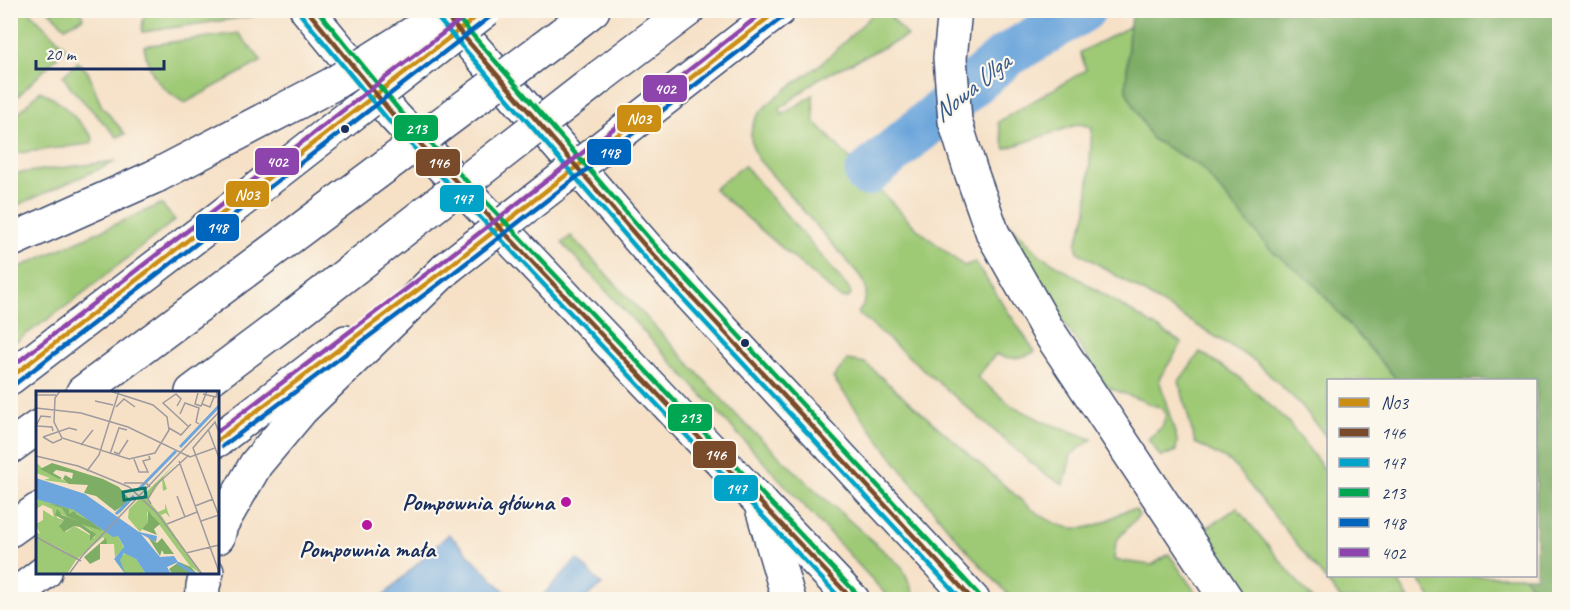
<svg xmlns="http://www.w3.org/2000/svg" width="1570" height="610" viewBox="0 0 1570 610" font-family="Caveat,sans-serif">
  <rect width="100%" height="100%" fill="#fbf7ec"/>
  <filter id="ink" filterUnits="userSpaceOnUse"><feTurbulence type="fractalNoise" baseFrequency=".0167" numOctaves="2"/><feDisplacementMap in="SourceGraphic" scale="12" xChannelSelector="R" yChannelSelector="G"/><feConvolveMatrix kernelMatrix="1 2 1 2 8 2 1 2 1" color-interpolation-filters="sRGB"/></filter>
  <filter id="wash" filterUnits="userSpaceOnUse"><feTurbulence type="fractalNoise" baseFrequency=".008" numOctaves="4" result="noise"/><feDisplacementMap in="SourceGraphic" scale="24" xChannelSelector="R" yChannelSelector="G"/><feGaussianBlur stdDeviation="1.35" result="paint"/><feColorMatrix in="noise" values="0 0 0 0 0 0 0 0 0 0 0 0 0 0 0 0 0 1.4 0 .05"/><feComposite in="paint" operator="in"/></filter>
  <g filter="url(#wash)">
    <rect width="100%" height="100%" fill="#f6e1c7"/>
    <g fill="#9ec975" stroke="#5c7c6a" stroke-width="1.5">
      <path d="M148,10L249,11L254,16L142,32L143,20Z"/>
      <path d="M877,10L886,11L907,36L818,79L780,109L782,115L813,95L814,121L915,227L964,266L975,262L1035,352C1021,358 1009,361 996,354L977,377L1011,405L1044,422L1092,439L1071,455L1064,485L1043,473L858,313C867,302 869,291 862,278L758,159C751,146 748,134 755,120C764,101 806,77 823,62C841,46 859,28 877,10Z"/>
      <path d="M10,11H29L66,48L17,97L11,74Z"/>
      <path d="M49,11H82L83,18L65,27Z"/>
      <path d="M1129,27L1126,91L1152,139L1200,166L1270,249L1314,284L1397,380H1328V439L1301,405L1255,361L1078,252L1076,244L1087,211L1092,127L1079,124L1005,149L998,122L1086,70L1080,52Z"/>
      <path d="M238,33L262,61L185,103C159,88 149,75 144,46Z"/>
      <path d="M78,62L88,72L101,105L125,134L117,137L70,87L63,76Z"/>
      <path d="M40,91C62,101 78,120 93,138L92,142L89,144L11,154V121Z"/>
      <path d="M117,161L11,208V174Z"/>
      <path d="M745,166L850,290L851,295L848,298H840L714,189L740,168Z"/>
      <path d="M161,204L175,220L72,302L11,345V271Z"/>
      <path d="M1009,223L1040,255L1182,343L1159,379L1177,440L1176,451L1161,457L1148,439L1162,427L1166,415L1161,408L1107,387L1056,311L1008,228Z"/>
      <path d="M571,236L742,421L815,490L902,567L916,599H890L562,243Z"/>
      <path d="M1200,352L1238,376L1288,422L1328,474V576H1395L1409,599H1341L1231,462L1195,443L1179,381Z"/>
      <path d="M847,360L865,363L1029,507C1056,527 1078,537 1110,519C1119,514 1126,508 1136,510L1139,515L1116,541L1114,560L1152,565L1169,554L1200,599H1013C945,532 890,455 833,378Z"/>
      <path d="M1237,508L1312,599H1253L1205,529Z"/>
      <path d="M1417,576H1524L1539,599H1431Z"/>
    </g>
    <path fill="#7ead66" stroke="#4c6e62" stroke-width="1.5" d="M1134,11H1559V599H1539L1524,576H1536V380H1397L1314,284L1270,249L1200,166L1152,139L1126,91L1129,27Z"/>
    <g fill="#6ca6dc" stroke="#446a9d" stroke-width="1.5">
      <path d="M449,534L512,599H380Z"/>
      <path d="M577,559L602,585L584,599H539Z"/>
    </g>
    <g fill="none" stroke-linecap="round" stroke-linejoin="round">
      <path stroke="#6ca6dc" stroke-width="45" d="M867,174L1006,56L1083,10"/>
    </g>
  </g>
  <g filter="url(#ink)">
    <g fill="none" stroke-linecap="round" stroke-linejoin="round">
      <g stroke="#3c4a6e" stroke-width="36">
        <g id="secondary">
          <path d="M307,10L394,116L853,600"/>
          <path d="M441,10L646,247L973,600"/>
        </g>
      </g>
      <g stroke="#3c4a6e" stroke-width="36">
        <g id="primary">
          <path d="M955,10L950,58L955,121L970,169L993,234L1047,329L1227,600"/>
          <path d="M562,34L593,10"/>
          <path d="M601,76L688,10"/>
          <path d="M640,118L779,10"/>
          <path d="M10,241L156,176"/>
          <path d="M10,378L205,229"/>
          <path d="M83,392L244,272"/>
          <path d="M192,392L288,320"/>
          <path d="M218,440L346,342"/>
          <path d="M10,447L38,427"/>
          <path d="M760,501L789,600"/>
          <path d="M10,530L38,510"/>
          <path d="M218,537L221,525L256,464L302,409L447,268"/>
          <path d="M10,599L45,572"/>
          <path d="M202,600L203,586L207,572"/>
        </g>
      </g>
      <use href="#secondary" stroke="#fff" stroke-width="33"/>
      <use href="#primary" stroke="#fff" stroke-width="33"/>
      <g stroke="#3c4a6e" stroke-width="36" stroke-linecap="butt">
        <g id="primary-bridge">
          <path d="M156,176L331,85L450,10"/>
          <path d="M205,229L486,10"/>
          <path d="M447,268L640,118"/>
          <path d="M244,272L562,34"/>
          <path d="M288,320L601,76"/>
        </g>
      </g>
      <use href="#primary-bridge" stroke="#fff" stroke-width="33"/>
      <g stroke="#fbf7ec" stroke-width="9">
        <g id="bus-1">
          <path d="M10,378L485,10"/>
          <path d="M218,440L447,268L778,10"/>
        </g>
      </g>
      <g stroke="#fbf7ec" stroke-width="9">
        <g id="bus-2">
          <path d="M307,10L394,116L853,600"/>
          <path d="M441,10L646,247L973,600"/>
        </g>
      </g>
      <g stroke="#fbf7ec" stroke-width="9">
        <g id="bus-3">
          <path d="M301,15L389,121L842,600"/>
          <path d="M435,15L640,252L962,600"/>
        </g>
      </g>
      <g stroke="#fbf7ec" stroke-width="9">
        <g id="bus-4">
          <path d="M317,10L400,111L858,595"/>
          <path d="M451,10L652,242L979,595"/>
        </g>
      </g>
      <g stroke="#fbf7ec" stroke-width="9">
        <g id="bus-5">
          <path d="M15,384L491,16"/>
          <path d="M223,446L452,274L784,16"/>
        </g>
      </g>
      <g stroke="#fbf7ec" stroke-width="9">
        <g id="bus-6">
          <path d="M10,368L473,10"/>
          <path d="M218,431L442,262L766,10"/>
        </g>
      </g>
      <use href="#bus-1" stroke="#cb8e13" stroke-width="4.5"/>
      <use href="#bus-2" stroke="#7a4b2a" stroke-width="4.5"/>
      <use href="#bus-3" stroke="#01a3c8" stroke-width="4.5"/>
      <use href="#bus-4" stroke="#00a651" stroke-width="4.5"/>
      <use href="#bus-5" stroke="#0065bd" stroke-width="4.5"/>
      <use href="#bus-6" stroke="#8e44ad" stroke-width="4.5"/>
    </g>
  </g>
  <g fill="#1b2f5e" stroke="#fbf7ec" stroke-width="2">
    <circle cx="345" cy="129" r="5"/>
    <circle cx="745" cy="343" r="5"/>
  </g>
  <g fill="#b5179e" stroke="#fbf7ec" stroke-width="2">
    <circle cx="566" cy="502" r="6"/>
    <circle cx="367" cy="525" r="6"/>
  </g>
  <g text-anchor="middle" stroke-width="4.5" stroke-linejoin="round" paint-order="stroke">
    <g font-size="24" font-weight="bold" fill="#1b2f5e" stroke="#fbf7ec" text-anchor="end">
      <text x="554" y="510">Pompownia główna</text>
      <text x="367" y="557" text-anchor="middle">Pompownia mała</text>
    </g>
    <g font-size="26" font-style="italic" fill="#37598a" stroke="#fbf7ec">
      <text transform="translate(971 87) rotate(-39)" y="9">Nowa Ulga</text>
    </g>
  </g>
  <g transform="translate(36 391)">
    <rect width="183" height="183" fill="#f6e1c7"/>
    <path d="M0,71L10,81L36,93L8,89L14,87L0,82ZM139,73L127,86L131,98L127,100L126,88L112,109L122,121L129,118V112L134,127L130,122L125,124L165,183L154,175L116,124L111,121L112,131L104,141L92,127L93,118ZM2,108L39,119L77,145H82L88,157L79,166L78,153H71L67,146L40,169L31,183H0V147L35,163L0,146V141L4,143L0,133L7,129V119L18,126L16,118L7,114L0,118ZM20,120L55,139L59,147L38,135L30,141L24,133L28,129L21,127ZM89,162L100,168L110,183H89L80,171Z" fill="#9ec975" fill-rule="evenodd"/>
    <path d="M16,72L67,88L83,96L95,110L83,123L86,115L79,120L60,105L48,102L52,94L33,93L27,88L29,84L36,88L37,82L20,79L17,82L26,87L23,88L4,78ZM13,113L21,114L33,118V123L38,120L41,124L54,130L67,140L45,133L60,143L54,150V143L44,136L38,135L28,141L23,135L28,129L19,124L21,118L26,124L45,131L31,125L26,117ZM112,120L124,133L118,138L121,144L106,138L112,131ZM112,146L121,152L126,147L138,163H128L126,159L124,165ZM70,147L71,153H64V168L54,173L48,166ZM143,171L155,176L161,183H136L133,178Z" fill="#7ead66"/>
    <path d="M0,87L49,103L103,141L121,145L120,151L105,143L124,166L138,165L142,171L131,176L135,183H110L100,168L88,162L84,169L89,182L78,168L88,156L82,145L77,146L38,119L0,108Z" fill="#6ca6dc"/>
    <path fill="none" stroke="#6ca6dc" stroke-width="3" d="M144,56L183,15M103,98L140,60M80,123L98,105M141,172L159,183"/>
    <path fill="none" stroke="#9e9a9d" stroke-width="1.5" d="M24,0L19,7L18,31L26,47L93,68L119,62L133,39L131,26L117,14L74,0M162,2L159,13L165,15L171,0M167,3L180,6L181,0M0,4H20M59,10L77,14M166,13L174,16L178,6M141,15L145,8L140,3L127,12L153,36M80,16L88,8L99,16M0,17L45,22L92,36L154,66L179,57M144,23L149,12L163,17L160,31L163,33M0,35L5,25L15,26M1,35L16,36L17,40M133,37L145,44L155,33M172,38L183,67M183,42L179,31L157,57L183,125M7,46L33,37L41,39M7,46L17,52L26,48M45,54L57,39M78,61L83,63L92,49M74,63L83,37L91,39M0,65L42,75L93,96L121,122L166,183M98,68L103,81H112L107,70L114,68L113,65M143,70L183,181M51,80L63,64L83,0M88,92H110L114,96M141,105L149,126M115,113L112,108L119,95L153,64M159,115L177,108M165,130L183,124M131,133L161,121M0,146L45,170M150,162L183,154M33,183L46,165L183,21"/>
    <path fill="#0f766e" fill-opacity="0.15" stroke="#0f766e" stroke-width="3" d="M109,97L110,106L88,109L87,101Z"/>
    <rect width="183" height="183" fill="none" stroke="#1b2f5e" stroke-width="3"/>
  </g>
  <g stroke="#fbf7ec" stroke-width="2">
    <rect x="642" y="74" width="46" height="29" rx="6" fill="#8e44ad"/>
    <rect x="616" y="104" width="46" height="29" rx="6" fill="#cb8e13"/>
    <rect x="393" y="114" width="46" height="28" rx="6" fill="#00a651"/>
    <rect x="586" y="138" width="46" height="28" rx="6" fill="#0065bd"/>
    <rect x="254" y="147" width="46" height="29" rx="6" fill="#8e44ad"/>
    <rect x="415" y="148" width="46" height="29" rx="6" fill="#7a4b2a"/>
    <rect x="225" y="180" width="45" height="28" rx="6" fill="#cb8e13"/>
    <rect x="439" y="184" width="46" height="29" rx="6" fill="#01a3c8"/>
    <rect x="195" y="213" width="45" height="29" rx="6" fill="#0065bd"/>
    <rect x="667" y="403" width="46" height="29" rx="6" fill="#00a651"/>
    <rect x="692" y="440" width="45" height="29" rx="6" fill="#7a4b2a"/>
    <rect x="713" y="474" width="46" height="28" rx="6" fill="#01a3c8"/>
  </g>
  <g font-size="16" text-anchor="middle" font-weight="bold" fill="#fff">
    <text x="665" y="94">402</text>
    <text x="639" y="124">N03</text>
    <text x="416" y="134">213</text>
    <text x="609" y="158">148</text>
    <text x="277" y="167">402</text>
    <text x="438" y="168">146</text>
    <text x="247" y="200">N03</text>
    <text x="462" y="204">147</text>
    <text x="217" y="233">148</text>
    <text x="690" y="423">213</text>
    <text x="715" y="460">146</text>
    <text x="736" y="494">147</text>
  </g>
  <rect width="1570" height="610" fill="none" stroke="#fbf7ec" stroke-width="36"/>
  <rect x="1327" y="379" width="210" height="198" fill="#fbf7ec" stroke="#a1a7b3" stroke-width="1.5"/>
  <rect x="1339" y="398" width="30" height="9" fill="#cb8e13" stroke="#a1a7b3" stroke-width="1.5"/>
  <text x="1381" y="409" font-size="18" fill="#1b2f5e">N03</text>
  <rect x="1339" y="428" width="30" height="9" fill="#7a4b2a" stroke="#a1a7b3" stroke-width="1.5"/>
  <text x="1381" y="439" font-size="18" fill="#1b2f5e">146</text>
  <rect x="1339" y="458" width="30" height="9" fill="#01a3c8" stroke="#a1a7b3" stroke-width="1.5"/>
  <text x="1381" y="469" font-size="18" fill="#1b2f5e">147</text>
  <rect x="1339" y="488" width="30" height="9" fill="#00a651" stroke="#a1a7b3" stroke-width="1.5"/>
  <text x="1381" y="499" font-size="18" fill="#1b2f5e">213</text>
  <rect x="1339" y="518" width="30" height="9" fill="#0065bd" stroke="#a1a7b3" stroke-width="1.5"/>
  <text x="1381" y="529" font-size="18" fill="#1b2f5e">148</text>
  <rect x="1339" y="548" width="30" height="9" fill="#8e44ad" stroke="#a1a7b3" stroke-width="1.5"/>
  <text x="1381" y="559" font-size="18" fill="#1b2f5e">402</text>
  <path d="M36 60v9h128v-9" fill="none" stroke="#1b2f5e" stroke-width="3"/>
  <text x="45" y="60" font-size="18" fill="#1b2f5e" stroke="#fbf7ec" stroke-width="4.5" paint-order="stroke">20 m</text>
</svg>
